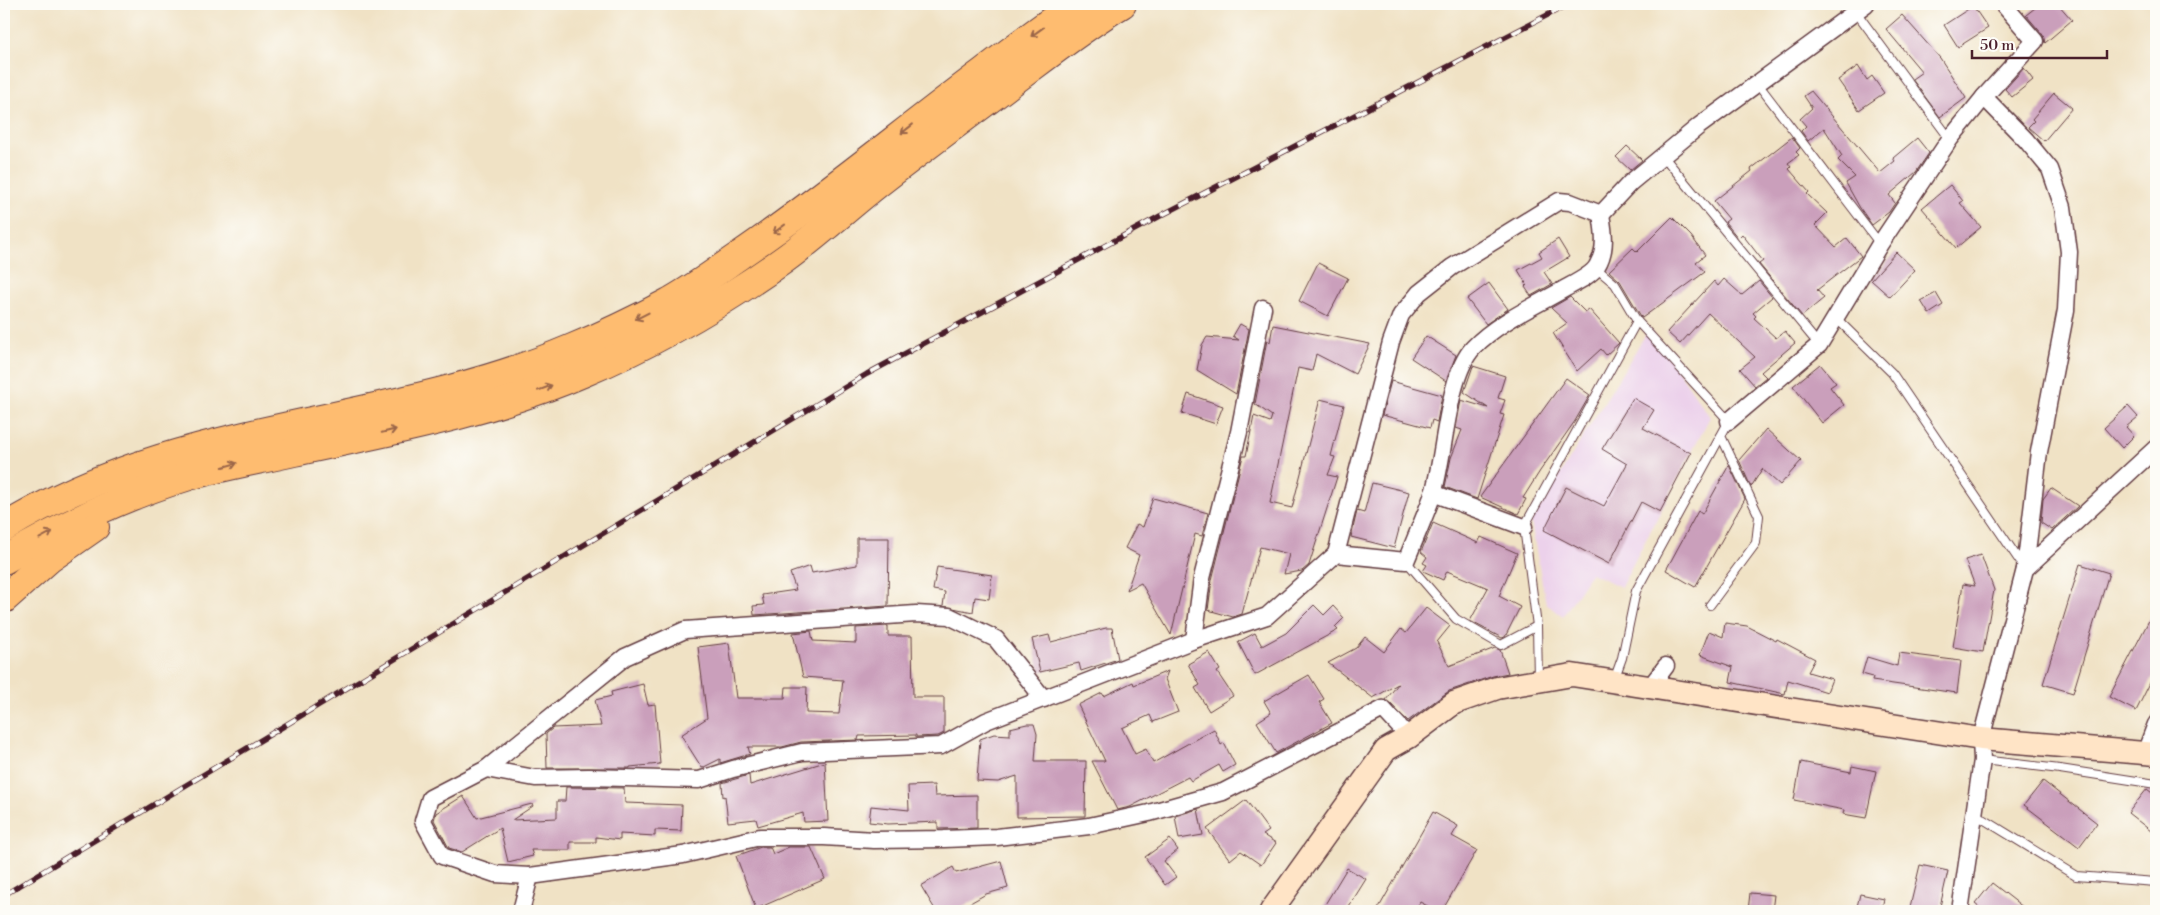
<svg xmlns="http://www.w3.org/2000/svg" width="2160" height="915" viewBox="0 0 2160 915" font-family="'Libre Bodoni',serif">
  <rect width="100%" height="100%" fill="#fdfcf7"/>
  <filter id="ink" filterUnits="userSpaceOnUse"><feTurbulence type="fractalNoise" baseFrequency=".02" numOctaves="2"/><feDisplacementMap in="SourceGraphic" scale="10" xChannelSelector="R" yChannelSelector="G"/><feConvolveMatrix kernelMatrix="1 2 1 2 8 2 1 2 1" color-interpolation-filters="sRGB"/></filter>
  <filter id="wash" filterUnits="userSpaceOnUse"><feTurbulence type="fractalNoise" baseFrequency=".0096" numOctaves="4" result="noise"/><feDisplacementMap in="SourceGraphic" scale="20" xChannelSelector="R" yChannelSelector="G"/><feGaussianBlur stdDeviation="1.12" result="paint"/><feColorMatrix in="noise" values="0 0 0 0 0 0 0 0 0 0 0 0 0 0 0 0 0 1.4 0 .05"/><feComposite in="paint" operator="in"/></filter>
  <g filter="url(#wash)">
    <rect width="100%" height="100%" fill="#f0e2c5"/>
    <path fill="#ecd1eb" d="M1649,329L1710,417L1621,587L1591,573L1563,616L1546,604L1531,522Z"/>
    <g id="blocks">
      <g fill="#ca9fbb">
        <path d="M2040,4H2058L2072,20L2045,43L2043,35L2026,15Z"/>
        <path d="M1973,6L1988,28L1958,47L1944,25Z"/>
        <path d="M1902,15L1940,58L1966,98L1940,117L1912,79L1922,72L1886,29Z"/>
        <path d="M1858,66L1867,80L1872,76L1884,93L1859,110L1838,80Z"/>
        <path d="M2024,68L2033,80L2012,97L2005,89Z"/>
        <path d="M1811,91L1880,173L1895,161L1893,158L1917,138L1929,153L1916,172L1889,195L1895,203L1889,212L1872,225L1860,208L1846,183L1855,177L1838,160L1842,156L1824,128L1808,141L1801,131L1806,126L1800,119L1812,108L1804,96Z"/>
        <path d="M2054,93L2072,108L2044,141L2028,127L2034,121L2032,119Z"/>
        <path d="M1792,137L1800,148L1796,152L1799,155L1788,163L1791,167L1789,169L1809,192L1807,194L1827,213L1815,225L1836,247L1847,238L1861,256L1817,290L1824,298L1802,316L1759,264L1763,261L1742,234L1738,238L1725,222L1729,219L1714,201L1752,171L1751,169Z"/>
        <path d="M1627,146L1642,160L1630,170L1616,157Z"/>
        <path d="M1950,185L1963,201L1960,203L1981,227L1956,248L1922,208Z"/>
        <path d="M1672,217L1691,236L1705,255L1696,262L1705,272L1642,318L1620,281L1609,271L1633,248L1637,252Z"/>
        <path d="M1558,239L1569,257L1544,272L1552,284L1531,296L1525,287L1527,285L1518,270L1542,257L1539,252Z"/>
        <path d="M1896,252L1915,270L1890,297L1871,280Z"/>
        <path d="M1318,263L1348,278L1328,316L1299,301Z"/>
        <path d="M1724,279L1742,295L1759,281L1772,297L1753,313L1756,316L1754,318L1776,338L1785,331L1795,343L1761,372L1766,377L1755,386L1740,369L1755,357L1708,313L1680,344L1667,332L1714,281L1718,286Z"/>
        <path d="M1489,283L1508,309L1486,324L1467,299Z"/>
        <path d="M1936,293L1943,305L1929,314L1921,301Z"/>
        <path d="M1570,297L1585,312L1589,309L1619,343L1606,355L1601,349L1577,371L1553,333L1567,323L1551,308Z"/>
        <path d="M1240,324L1249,329L1236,394L1197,370L1202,345L1207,337L1239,340L1233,336Z"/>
        <path d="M1273,325L1370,344L1355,374L1316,354L1312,371L1298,368L1270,503L1292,508L1320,399L1344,405L1331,456L1335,457L1328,475L1337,477L1309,565L1302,571L1284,574L1289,554L1260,547L1242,614L1233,617L1208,610L1212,580L1243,456H1246L1254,416L1270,422L1272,416L1255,404L1267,340L1270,342Z"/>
        <path d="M1426,336L1456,355L1446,381L1411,358Z"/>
        <path d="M1820,364L1836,383L1830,387L1844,405L1822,423L1793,386Z"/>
        <path d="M1473,366L1505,376L1498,398L1505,400L1500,414L1504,415L1477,499L1445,487L1451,458L1462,430L1456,428L1461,400L1488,408L1464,392Z"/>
        <path d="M1566,378L1590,395L1575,421L1540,471L1523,498L1526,499L1518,514L1480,497Z"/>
        <path d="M1391,381L1442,395L1437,422L1432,420L1430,428L1382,415Z"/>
        <path d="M1188,394L1223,406L1216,424L1182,413Z"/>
        <path d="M1633,398L1654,410L1643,428L1691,453L1660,512L1641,502L1609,564L1544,530L1566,487L1604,506L1627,464L1602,449Z"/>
        <path d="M2128,406L2138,417L2126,427L2134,436L2122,448L2104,428Z"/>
        <path d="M1766,429L1801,461L1780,485L1762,469L1751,487L1739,460Z"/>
        <path d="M1729,465L1745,499L1695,587L1666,570L1698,511L1702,514Z"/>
        <path d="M1372,483L1409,492L1394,548L1351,537L1357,511L1364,513Z"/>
        <path d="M2051,488L2078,506L2052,530L2041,523L2043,499Z"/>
        <path d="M1153,498L1208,513L1202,536L1195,534L1171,635L1141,583L1127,590L1139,555L1125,548L1137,524L1143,527Z"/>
        <path d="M1433,523L1478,543L1481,537L1517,553L1499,596L1520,607L1505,637L1502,638L1470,621L1488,588L1447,571L1443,580L1423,571L1427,565L1423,563L1427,557L1421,552Z"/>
        <path d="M857,538H889L888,606L754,615L753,606L764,605L762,595L796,590L790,573L810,566L812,573L857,565Z"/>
        <path d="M1981,555L1994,590L1983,652L1953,647L1963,584L1975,586L1965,560Z"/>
        <path d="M2080,564L2109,573L2073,693L2043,684Z"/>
        <path d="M937,567L992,575L989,599L975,597L973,612L943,606L945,592L933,590Z"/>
        <path d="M1314,605L1324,615L1333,606L1344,618L1335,627L1338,630L1255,675L1238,642L1255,633L1262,646L1286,633Z"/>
        <path d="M2156,607V671L2136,711L2109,697Z"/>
        <path d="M1426,608L1450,626L1437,642L1449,666L1495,648L1500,650L1508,673L1493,676L1449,691L1408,721L1386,700L1398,684L1373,698L1328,663L1356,648L1365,637L1384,652L1401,629L1406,633Z"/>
        <path d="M1725,623L1747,626L1776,641L1777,639L1815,659L1808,672L1832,679L1827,692L1788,680L1785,694L1730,682L1733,667L1700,655L1709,631L1723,637Z"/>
        <path d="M888,626V636H912L913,697H944V733L938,736L916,737V735L859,736L858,740L801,742L782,747H748L750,754L720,763V759L702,768L681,735L707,718L698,647L729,643L736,698H785L786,687H807L806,713L839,714L843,680L803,677L793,633L811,631L813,641L856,643V628Z"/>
        <path d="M1106,628H1112L1118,659L1081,671L1079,663L1040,672L1032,639L1049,635L1051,642Z"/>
        <path d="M1209,652L1220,670L1217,672L1233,696L1209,711L1195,688L1200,685L1188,664Z"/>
        <path d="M1899,653L1961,661L1957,693L1872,681L1873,677L1862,674L1867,657L1897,666Z"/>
        <path d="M1168,671L1165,679L1178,712L1153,722L1150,715L1122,728L1135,754L1146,749L1153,763L1214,729L1221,745L1224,743L1235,765L1223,772L1219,765L1191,781L1188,777L1130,807L1117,810L1092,761H1105L1078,705L1102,693L1104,696L1133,682L1134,685Z"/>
        <path d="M1309,675L1324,699L1319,702L1332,723L1276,753L1257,722L1271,713L1264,701Z"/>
        <path d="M643,684L648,705L655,704L660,764L630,767V768H547L546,734L553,728L601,726L595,700L612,696L611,692Z"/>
        <path d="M1027,724H1034L1037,734L1035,761H1086L1085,816L1017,817V776L998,782L977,781L980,739L994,734L1010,735V728Z"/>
        <path d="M825,762L828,821L804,822L803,813L758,826L756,819L728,822L725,796L723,797L722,783L749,775L750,785Z"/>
        <path d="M1801,762L1851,772L1852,766L1876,771L1866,818L1843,814L1844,810L1794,800Z"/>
        <path d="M2043,781L2097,823L2079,847L2024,805Z"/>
        <path d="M934,785L935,796L977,795V828L938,829V822L888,824L869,822L871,806L909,810L908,786Z"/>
        <path d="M566,787L624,788L625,803L682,805L681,831L655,830V836L620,834V840L596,837V842H570V850H531L533,856L508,862L500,828L462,852L449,848L434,820L436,813L463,796L477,818L532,804L533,806L512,820L557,818V801H565Z"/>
        <path d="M2147,789L2156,796V835L2128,813Z"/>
        <path d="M1246,800L1269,831L1263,835L1276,843L1261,865L1241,851L1230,860L1207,829Z"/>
        <path d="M1198,809L1203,835L1179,839L1175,816Z"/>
        <path d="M1433,812L1458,826L1452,836L1477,850L1442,911H1437L1420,902L1415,911H1377Z"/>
        <path d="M1170,839L1178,850L1164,861L1176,877L1165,885L1145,857Z"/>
        <path d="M761,847H770L773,854L789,847H811L825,879L756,909L736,856Z"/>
        <path d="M1001,861L1008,888L986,894L956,911H936L921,886L953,867L956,873Z"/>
        <path d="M1920,865L1948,871L1939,911H1909Z"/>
        <path d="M1347,868L1366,879L1346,911H1321Z"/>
        <path d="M1992,883L2028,911H1984L1975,904Z"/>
        <path d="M1750,893L1774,895L1772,911H1748Z"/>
        <path d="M1860,894L1884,899L1881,911H1856Z"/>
      </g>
    </g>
  </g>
  <g filter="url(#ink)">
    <use href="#blocks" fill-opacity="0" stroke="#633c42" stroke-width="1"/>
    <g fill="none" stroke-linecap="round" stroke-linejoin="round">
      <g stroke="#633c42" stroke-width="10">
        <g id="lane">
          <path d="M1856,12L1950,139"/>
          <path d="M1758,84L1880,244"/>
          <path d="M1664,157L1819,345"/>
          <path d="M1596,268L1615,284L1637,321L1729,421L1636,591L1622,658L1614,680"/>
          <path d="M1836,318L1892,373L2023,566"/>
          <path d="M1406,561L1456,619L1501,645L1537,626L1538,680"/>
          <path d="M1710,605L1756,543L1759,516L1721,436"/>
          <path d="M1537,626L1524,527L1637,321"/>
          <path d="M1982,760L2060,769L2156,784"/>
          <path d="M1975,814L2076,876L2156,882"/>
        </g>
      </g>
      <g stroke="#633c42" stroke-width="19">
        <g id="street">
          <path d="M1729,421L1819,345L1880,244L1950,139L1984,97L2035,41L2003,4"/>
          <path d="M1433,493L1524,527"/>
          <path d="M1336,554L1391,342L1401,315L1419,293L1452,267L1559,201L1570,202L1601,214L1630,183L1699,126L1866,4"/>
          <path d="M2025,569L2156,448"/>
          <path d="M1194,640L1202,578L1239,432L1263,308"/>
          <path d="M1650,687L1666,666"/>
          <path d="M1044,699L996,639L949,616L916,614L685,630L625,657L486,769L430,798L423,821L442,856L495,874L530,876L683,855L760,837H824L874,840L944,839L997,837L1089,826L1149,813L1223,792L1383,709L1409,737"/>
          <path d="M2145,753L2156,724"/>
          <path d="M486,769L535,778L589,777L699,780L733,769L802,752L941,746L986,721L1194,640L1267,616L1336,554L1406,561C1415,539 1425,516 1433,494C1445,455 1447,376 1473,348C1498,322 1535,306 1566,288C1575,283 1592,275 1597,266C1607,250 1604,232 1601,214"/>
          <path d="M521,911L530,876"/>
          <path d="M1960,911L1982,760L1981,739L2025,569L2039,452L2066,310L2069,252L2063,207L2050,169L2026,140L1984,97"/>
        </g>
      </g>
      <g stroke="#633c42" stroke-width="25">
        <path id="secondary" d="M1271,911L1386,750L1409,737L1454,703L1497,688L1572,675L1981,739L2156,754"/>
      </g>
      <g stroke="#633c42" stroke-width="30">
        <g id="highway">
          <path d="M4,528C175,420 387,427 570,349C604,335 637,319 669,302C694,288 717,271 740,255C824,198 902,132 983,72C1014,49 1044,24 1077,4"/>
          <path d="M4,560C63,525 124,496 189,476C224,466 259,460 294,452C391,431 491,413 583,373C652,344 720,305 782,261C813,239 841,213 871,189C914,155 959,122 1003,89C1042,60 1080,29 1122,4"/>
          <path d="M4,599L49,559L95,527"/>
        </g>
      </g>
      <use href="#lane" stroke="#fff" stroke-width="8"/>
      <use href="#street" stroke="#fff" stroke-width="16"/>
      <use href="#secondary" stroke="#ffe4c6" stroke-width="22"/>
      <use href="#highway" stroke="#febc70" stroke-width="28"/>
      <g stroke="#4a1f2b" stroke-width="5.5">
        <path id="rail" d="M4,895L867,374L1162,215L1569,4"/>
      </g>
      <use href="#rail" stroke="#fdfcf7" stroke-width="4" stroke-dasharray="11" stroke-linecap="butt"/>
    </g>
    <defs><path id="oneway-shaft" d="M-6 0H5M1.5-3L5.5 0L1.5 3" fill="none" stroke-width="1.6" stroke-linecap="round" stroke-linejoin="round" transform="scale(1.25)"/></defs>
    <g stroke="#9b664a">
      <use href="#oneway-shaft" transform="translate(1037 32) rotate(144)"/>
      <use href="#oneway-shaft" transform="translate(907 129) rotate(142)"/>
      <use href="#oneway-shaft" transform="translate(779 229) rotate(144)"/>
      <use href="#oneway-shaft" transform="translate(642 316) rotate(153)"/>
      <use href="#oneway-shaft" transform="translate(545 388) rotate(-21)"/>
      <use href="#oneway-shaft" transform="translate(389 431) rotate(-13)"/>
      <use href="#oneway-shaft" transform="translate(230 465) rotate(-15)"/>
      <use href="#oneway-shaft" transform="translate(46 535) rotate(-28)"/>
    </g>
  </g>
  <rect width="2160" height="915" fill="none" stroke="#fdfcf7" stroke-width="20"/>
  <path d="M1972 50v8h135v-8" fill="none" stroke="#4a1f2b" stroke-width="2.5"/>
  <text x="1980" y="50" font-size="15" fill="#4a1f2b" stroke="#fdfcf7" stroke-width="4" paint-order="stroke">50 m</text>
</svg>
